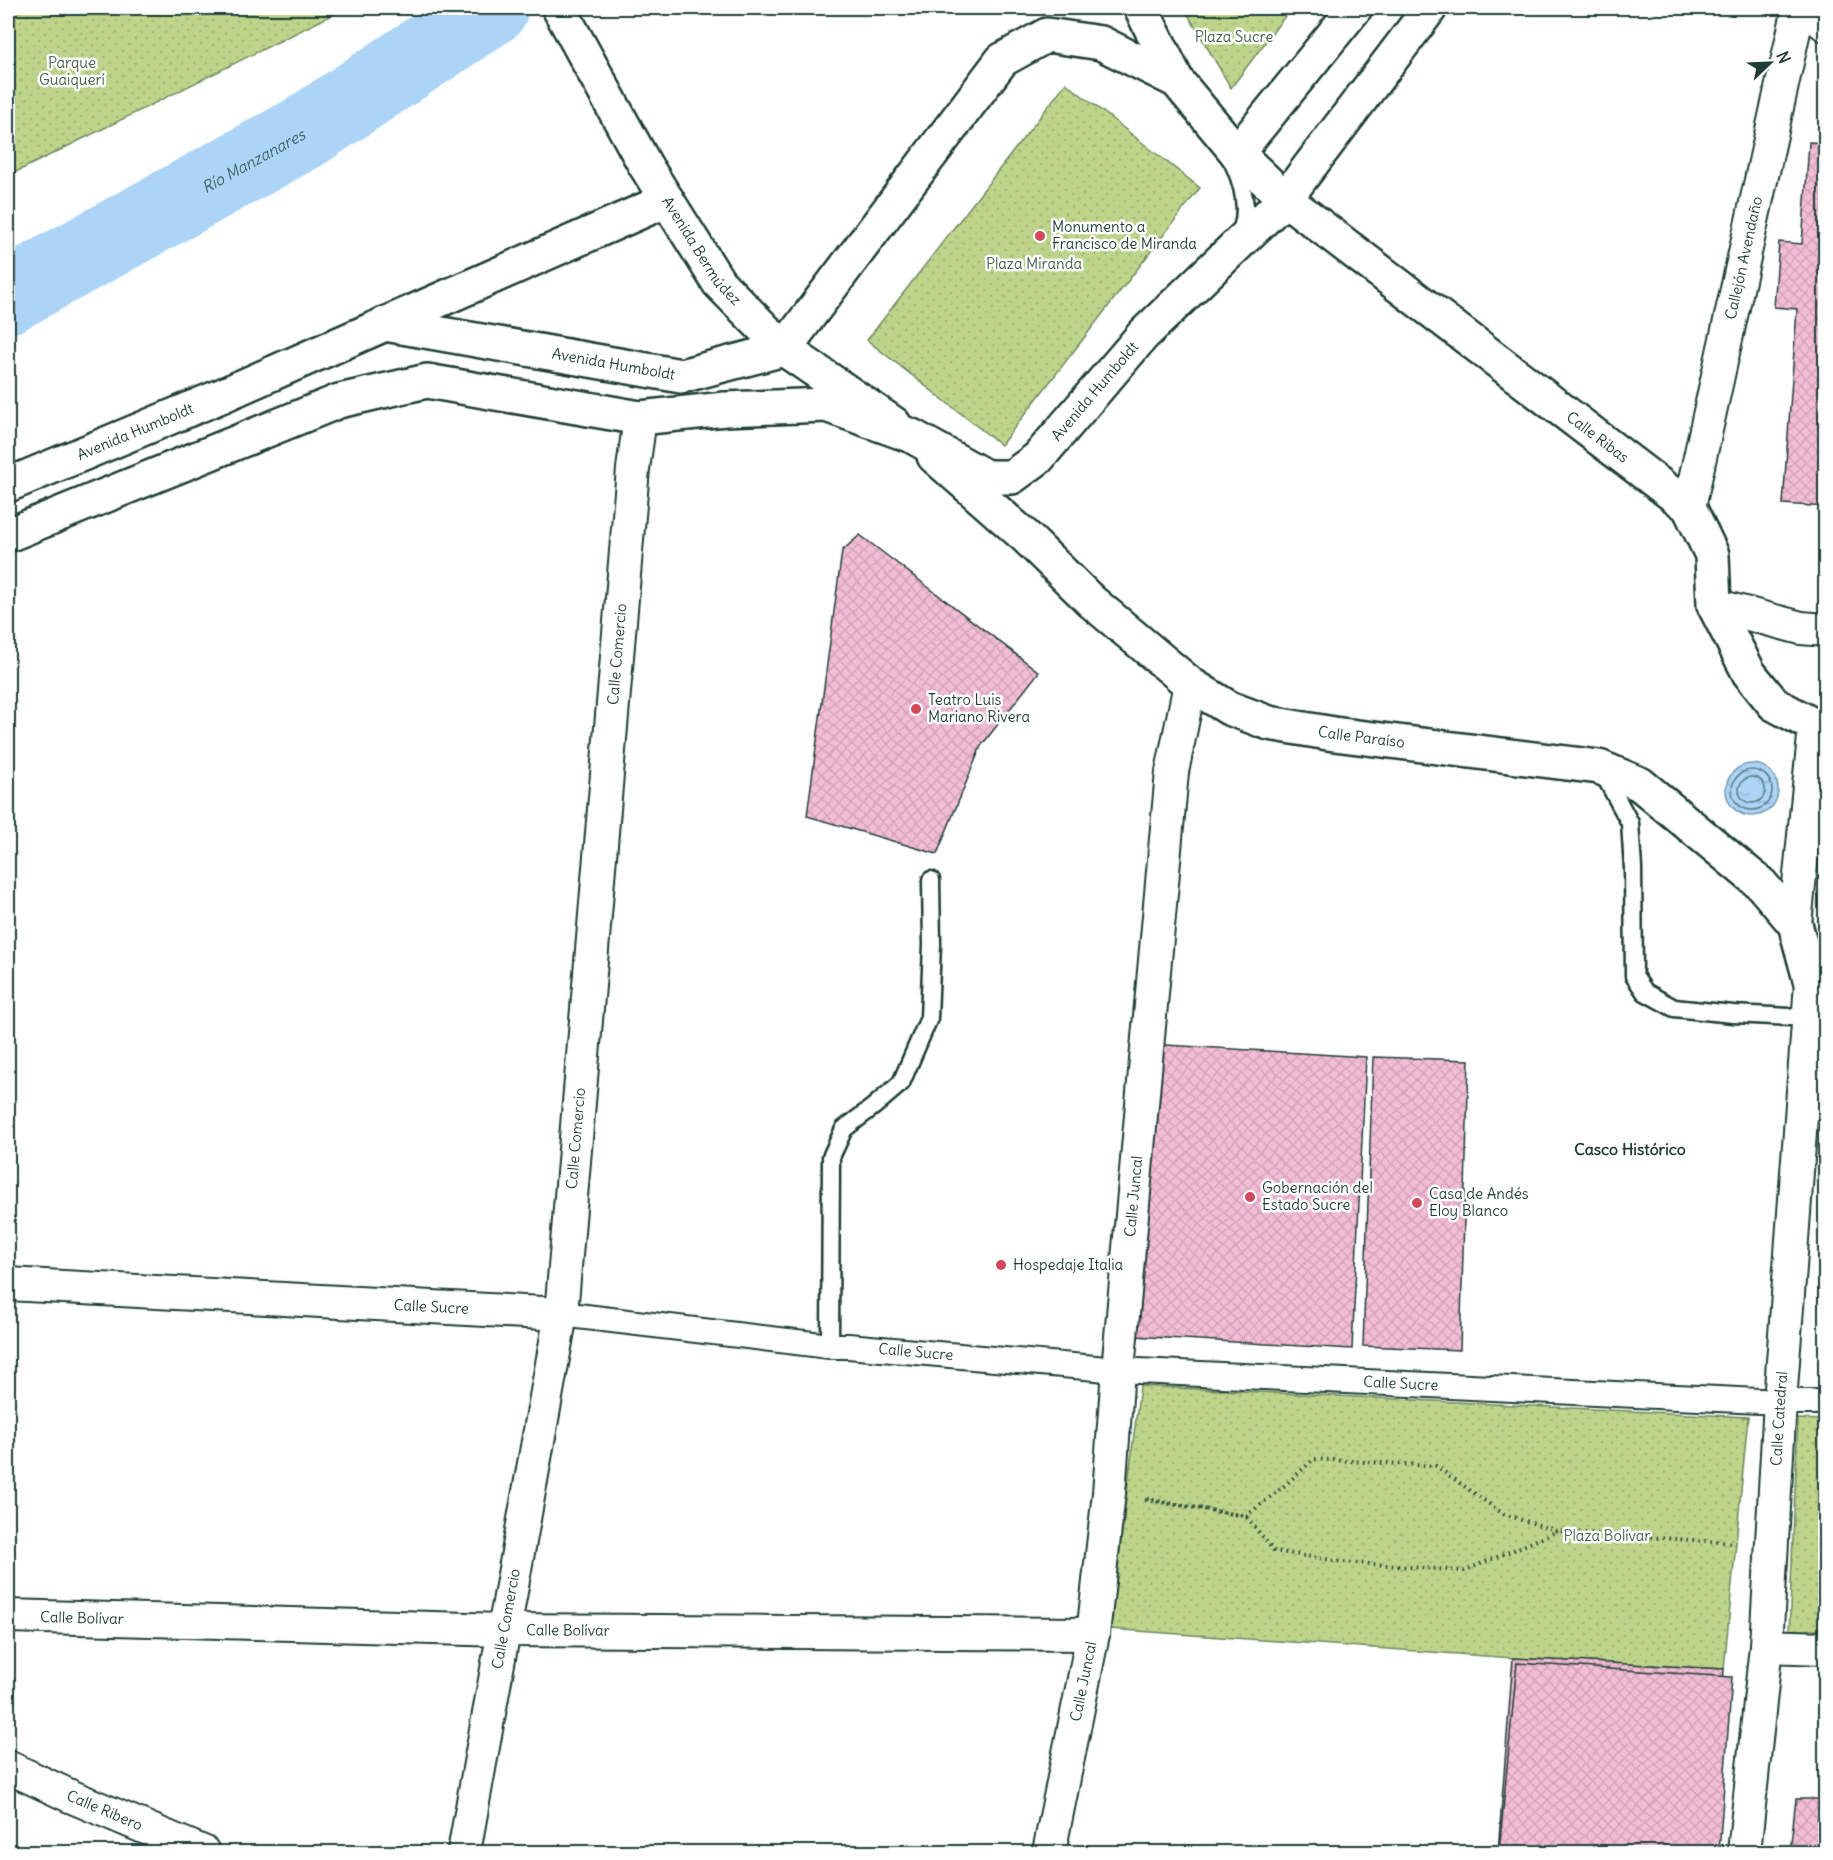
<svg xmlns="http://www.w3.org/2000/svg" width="1833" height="1860" viewBox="0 0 1833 1860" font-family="Delius,sans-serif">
  <defs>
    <pattern id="park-dots" width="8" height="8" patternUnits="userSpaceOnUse" patternTransform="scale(1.5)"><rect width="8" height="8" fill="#bdd48a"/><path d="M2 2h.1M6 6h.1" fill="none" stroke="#a2b778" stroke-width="1.8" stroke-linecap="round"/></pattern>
    <pattern id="water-ripples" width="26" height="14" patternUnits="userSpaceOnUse" patternTransform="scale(1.5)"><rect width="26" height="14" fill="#acd4f6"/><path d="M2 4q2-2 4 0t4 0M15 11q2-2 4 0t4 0" fill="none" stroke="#94b7d4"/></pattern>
    <pattern id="building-cross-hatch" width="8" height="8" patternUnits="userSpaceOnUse" patternTransform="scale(1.5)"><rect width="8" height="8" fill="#f4bdd6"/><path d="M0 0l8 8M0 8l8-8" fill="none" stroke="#d1a3b8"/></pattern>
  </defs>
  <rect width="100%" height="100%" fill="#fff"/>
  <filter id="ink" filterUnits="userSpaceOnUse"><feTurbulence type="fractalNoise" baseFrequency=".0167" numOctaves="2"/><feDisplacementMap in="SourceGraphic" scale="12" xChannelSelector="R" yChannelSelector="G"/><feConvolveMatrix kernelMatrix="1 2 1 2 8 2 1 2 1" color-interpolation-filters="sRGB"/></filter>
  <g filter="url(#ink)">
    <g fill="url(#park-dots)" stroke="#6e885f" stroke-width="1.5">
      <path d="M8,8H346L8,176Z"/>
      <path d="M1184,8H1291L1231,88Z"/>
      <path d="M1066,83L1200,188L1001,445L867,340Z"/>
      <path d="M1140,1386L1748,1417L1724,1669L1513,1658L1110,1629Z"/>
      <path d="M1798,1419L1825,1420V1635L1789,1632Z"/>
    </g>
    <circle fill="url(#water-ripples)" stroke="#7498a8" stroke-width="1.5" cx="1752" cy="790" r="26"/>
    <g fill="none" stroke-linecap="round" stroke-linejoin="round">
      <g stroke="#577982" stroke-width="1.5">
        <circle cx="1752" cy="790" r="20"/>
        <circle cx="1752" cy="790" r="13"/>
      </g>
      <path stroke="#acd4f6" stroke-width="75" id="s1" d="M8,296L305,132L491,8"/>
    </g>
    <g fill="url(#building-cross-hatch)" stroke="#1f3d34" stroke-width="1.5">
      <path d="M1809,142L1826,143V507L1783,504L1797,309L1774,307L1779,242L1802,244Z"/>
      <path d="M860,535L1039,672L981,746L937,854L807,816L842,551Z"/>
      <path d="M1149,1044L1366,1057L1352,1349L1134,1336Z"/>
      <path d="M1373,1057L1469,1060L1460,1350L1363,1346Z"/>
      <path d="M1513,1658L1724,1669L1713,1852H1498Z"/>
      <path d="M1517,1663L1732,1677L1719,1852H1499Z"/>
      <path d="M1796,1799H1826V1852H1790Z"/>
    </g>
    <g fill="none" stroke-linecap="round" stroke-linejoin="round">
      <g stroke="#1f3d34" stroke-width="21">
        <g id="service">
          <path d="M1231,159C1242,180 1252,214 1238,237"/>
          <path d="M1603,773L1630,823L1633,868L1634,976L1645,992L1674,1008L1733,1014L1809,1018"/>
          <path d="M830,1346L831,1157L844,1129L873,1107L901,1083L929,1018L932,945L931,880"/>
        </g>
      </g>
      <g stroke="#1f3d34" stroke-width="28">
        <g id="pedestrian">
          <path id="s2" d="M561,1314L830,1346H848L1118,1370L1780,1402H1826"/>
        </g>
      </g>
      <g stroke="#1f3d34" stroke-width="36">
        <g id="minor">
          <path d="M1804,8L1826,25"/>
          <path id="s3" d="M1689,507L1799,8"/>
          <path d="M1714,605L1801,628L1826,630"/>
          <path d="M1795,924L1815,727"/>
          <path id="s4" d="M8,1284L561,1314"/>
          <path id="s5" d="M8,1616L504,1630L1093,1634"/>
          <path d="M1766,1646L1826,1648"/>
          <path id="s6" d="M8,1767L70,1796L203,1852"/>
          <path id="s7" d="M464,1852L561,1314L633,469L640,418"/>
          <path id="s8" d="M1049,1852L1093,1634L1109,1493L1118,1370L1172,772L1190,684"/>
          <path id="s9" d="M1744,1852L1766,1646L1780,1402L1811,983"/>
        </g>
      </g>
      <g stroke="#1f3d34" stroke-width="38">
        <g id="tertiary">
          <path id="s10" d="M559,8L645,165L719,283L784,349L894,424"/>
          <path d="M1141,8L1177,81"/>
          <path id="s11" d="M1285,199L1689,507L1712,555L1714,605L1749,673L1774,704L1826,732"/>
          <path id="s12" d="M934,456L1026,537L1091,601L1190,684L1229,708L1269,723L1334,734L1599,767L1640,784L1761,884L1795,924L1811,983L1826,984"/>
        </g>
      </g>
      <g stroke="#1f3d34" stroke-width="38">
        <g id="secondary">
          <path d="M1237,153L1355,8"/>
          <path d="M385,324L667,200"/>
          <path id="s13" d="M8,485L221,396L385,324L681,376L784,349L1002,60L1047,35L1101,43L1177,81L1237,153L1285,199"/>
          <path id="s14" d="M8,535L339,401L427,381L640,418L725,409L826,405L912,436L986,477H1012L1038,458L1143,335L1285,199L1430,8"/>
        </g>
      </g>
      <g stroke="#1f3d34" stroke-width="4" stroke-dasharray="1.5 4.5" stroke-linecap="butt">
        <path d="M1147,1499L1246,1516L1274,1551L1343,1562L1464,1571L1558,1531"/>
        <path d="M1145,1500L1246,1516L1283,1487L1314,1459L1436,1466L1503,1514L1558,1531L1735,1543"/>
      </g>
      <use href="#service" stroke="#fff" stroke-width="16"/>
      <use href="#pedestrian" stroke="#fff" stroke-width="24"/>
      <use href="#minor" stroke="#fff" stroke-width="32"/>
      <use href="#tertiary" stroke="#fff" stroke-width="33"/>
      <use href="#secondary" stroke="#fff" stroke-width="33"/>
    </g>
  </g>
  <g fill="#d1495b" stroke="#fff" stroke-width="2">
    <circle cx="1040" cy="236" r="6"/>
    <circle cx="916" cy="709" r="6"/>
    <circle cx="1250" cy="1197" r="6"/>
    <circle cx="1417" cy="1203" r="6"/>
    <circle cx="1001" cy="1265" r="6"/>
  </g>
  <g text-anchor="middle" stroke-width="5" stroke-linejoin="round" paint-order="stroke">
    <g font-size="15" fill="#46634a" stroke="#fff">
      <text x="1234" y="42">Plaza Sucre</text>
      <text x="72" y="68">Parque<tspan x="72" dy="17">Guaiquerí</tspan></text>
      <text x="1034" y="269">Plaza Miranda</text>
      <text x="1607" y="1541">Plaza Bolívar</text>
    </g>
    <g font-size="15" fill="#1f3d34" stroke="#fff" text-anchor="start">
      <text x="1052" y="232">Monumento a<tspan x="1052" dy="17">Francisco de Miranda</tspan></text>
      <text x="928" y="705">Teatro Luis<tspan x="928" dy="17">Mariano Rivera</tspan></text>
      <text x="1262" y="1193">Gobernación del<tspan x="1262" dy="17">Estado Sucre</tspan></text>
      <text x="1429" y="1199">Casa de Andés<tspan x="1429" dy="17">Eloy Blanco</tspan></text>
      <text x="1013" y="1270">Hospedaje Italia</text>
    </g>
    <g font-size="15" fill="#1f3d34" stroke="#fff">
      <text dy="5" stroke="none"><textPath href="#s10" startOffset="282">Avenida Bermúdez</textPath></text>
      <text dy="5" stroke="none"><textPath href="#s3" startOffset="255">Callejón Avendaño</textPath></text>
      <text dy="5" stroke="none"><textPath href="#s13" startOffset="642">Avenida Humboldt</textPath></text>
      <text dy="5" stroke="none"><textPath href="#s14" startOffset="1172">Avenida Humboldt</textPath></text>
      <text dy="5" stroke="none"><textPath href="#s13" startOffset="138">Avenida Humboldt</textPath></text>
      <text dy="5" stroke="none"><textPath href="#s11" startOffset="393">Calle Ribas</textPath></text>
      <text dy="5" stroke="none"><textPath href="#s7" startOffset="1209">Calle Comercio</textPath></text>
      <text dy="5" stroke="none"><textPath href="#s12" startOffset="525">Calle Paraíso</textPath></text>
      <text dy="5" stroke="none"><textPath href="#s7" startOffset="723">Calle Comercio</textPath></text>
      <text dy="5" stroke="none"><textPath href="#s8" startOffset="662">Calle Juncal</textPath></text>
      <text dy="5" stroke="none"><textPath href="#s4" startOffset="424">Calle Sucre</textPath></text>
      <text dy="5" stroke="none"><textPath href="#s2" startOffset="357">Calle Sucre</textPath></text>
      <text dy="5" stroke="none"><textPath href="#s2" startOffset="843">Calle Sucre</textPath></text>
      <text dy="5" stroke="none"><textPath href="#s9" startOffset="435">Calle Catedral</textPath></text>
      <text dy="5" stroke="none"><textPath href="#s5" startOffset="74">Calle Bolívar</textPath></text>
      <text dy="5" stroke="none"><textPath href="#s7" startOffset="237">Calle Comercio</textPath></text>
      <text dy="5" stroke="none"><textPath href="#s5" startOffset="560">Calle Bolívar</textPath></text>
      <text dy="5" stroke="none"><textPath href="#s8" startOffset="174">Calle Juncal</textPath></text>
      <text dy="5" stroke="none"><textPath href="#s6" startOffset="106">Calle Ribero</textPath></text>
    </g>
    <g font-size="16" font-style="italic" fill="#426364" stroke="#fff">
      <text dy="6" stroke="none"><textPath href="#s1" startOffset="280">Río Manzanares</textPath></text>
    </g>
    <g font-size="16" font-weight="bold" fill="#1f3d34" stroke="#fff">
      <text x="1630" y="1155">Casco Histórico</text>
    </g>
  </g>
  <rect width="1833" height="1860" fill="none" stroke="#fff" stroke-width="30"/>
  <rect x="15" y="15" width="1803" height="1830" fill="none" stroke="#1f3d34" stroke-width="2" filter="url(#ink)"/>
  <g transform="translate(1770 63) rotate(67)" stroke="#ffffff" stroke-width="4.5" paint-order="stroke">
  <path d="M0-4.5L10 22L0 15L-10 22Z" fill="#1f3d34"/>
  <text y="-9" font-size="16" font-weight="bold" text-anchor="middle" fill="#1f3d34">N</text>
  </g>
</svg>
